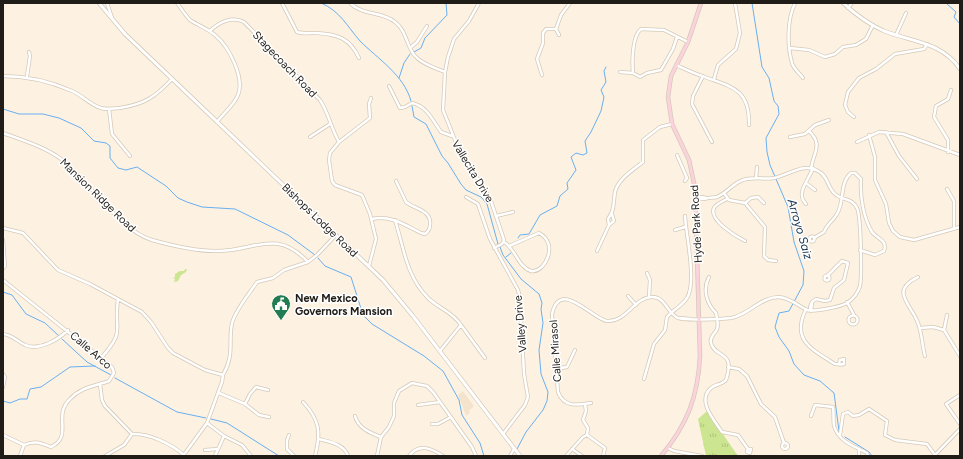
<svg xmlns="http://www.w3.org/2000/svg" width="963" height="459" font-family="Figtree,sans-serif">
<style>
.built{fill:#f4e4cd}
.grass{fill:url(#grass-tufts)}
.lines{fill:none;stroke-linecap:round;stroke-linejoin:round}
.stream{stroke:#68aff2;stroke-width:1}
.minor-casing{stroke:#d4c9b9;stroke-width:4}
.tertiary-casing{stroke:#d4c9b9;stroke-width:4.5}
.secondary-casing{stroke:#d4c9b9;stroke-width:4.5}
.minor{stroke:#fff;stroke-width:2.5}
.tertiary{stroke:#fff;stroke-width:3}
.secondary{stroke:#fcd2dc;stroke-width:3}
.labels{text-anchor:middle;stroke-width:3;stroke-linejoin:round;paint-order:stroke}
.street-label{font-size:11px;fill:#201c17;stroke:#fff}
.poi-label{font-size:11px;font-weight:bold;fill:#201c17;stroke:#fff;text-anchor:start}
.water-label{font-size:12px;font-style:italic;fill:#173450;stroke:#fff}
</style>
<defs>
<pattern id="grass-tufts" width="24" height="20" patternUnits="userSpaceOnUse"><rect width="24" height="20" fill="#cbe590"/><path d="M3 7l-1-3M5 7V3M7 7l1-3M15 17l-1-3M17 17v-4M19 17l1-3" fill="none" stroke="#aec47b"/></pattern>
</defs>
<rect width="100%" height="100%" fill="#fdf2e1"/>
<path class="built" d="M463,391L474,406L469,411L470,413L466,416L458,395Z"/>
<path class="grass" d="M185,269H187L186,272L181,275L178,281L174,282L175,279L173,278L175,277V274L180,271H184Z
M707,411L738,456H706L698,419Z"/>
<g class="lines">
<path class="stream" d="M321,3C340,11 347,26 360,41C378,59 404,75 411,101
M752,3L762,67L769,78L774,101L778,106L779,114L766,138L767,152L770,165L788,207L794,242L804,271L803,285L789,311L779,313L775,327L779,337L789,351L794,364L804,375L820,381L834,393L839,431
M946,3L956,12L954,17L960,24
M414,52L421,48L425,38L447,15L446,3
M399,78L404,63L410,54
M412,106L414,117L426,124L442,156L448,163L461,184L466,190L481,197L487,204L498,244
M3,109L19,114H43L59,118L81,128L94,141L106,143L110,146V158L118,168L126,170L137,167L166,186L178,198L187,202L202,207L235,209L288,235L315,255
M518,238L520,235L529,234L540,215L557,206L560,196L568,189L567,183L576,170L571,157L576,153L583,155L587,153L585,141L591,132L601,111L604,97L601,90L606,82L604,71L606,67
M500,247L503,255L521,279L539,294L542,303L541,309L543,323L539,350L541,374L548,392L547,401L543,410L526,432L517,449
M506,257L511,253
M318,258L325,266L351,277L363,315L372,324L424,356L443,371L459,400L462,415L480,443L484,456
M3,292L12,295L26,314L45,323L59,336
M62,339L87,362L111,375
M115,378L177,412L206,418
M3,401L10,403L20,399H27L30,389L41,387L70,367L95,366
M211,419L227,423L279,456
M845,437L869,452L872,456"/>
<defs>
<path id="minor" d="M107,3L112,18
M177,3C181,8 185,15 190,20C199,26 209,29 216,36C229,47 245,78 238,95C234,105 224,113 217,122
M282,3L297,32C303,34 310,33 316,33C337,34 350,38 359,58
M350,3C363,16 382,11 395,22C407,31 406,46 415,56C422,64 435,68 445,72
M479,3L469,21L454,39L448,57L445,72L443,110L459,150L490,198L504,240L502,244L494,248
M795,3C787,20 787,45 792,63C793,68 800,74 803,78
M848,8L852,3
M556,29L559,35
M210,31C219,22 232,16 244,22L320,100C329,114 331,128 339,142L330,153L329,160L332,181L335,185L362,195L370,214L376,239L369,266
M896,35L906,13
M410,48L417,42L427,26
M790,48L809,50L825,57L835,54L843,47L856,45L866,39L873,25
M676,65C685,69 693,73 702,76C731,87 750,88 749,125
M620,72L633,73L640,77L647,73L661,70L673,49L677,37
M633,73C632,62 632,36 641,29L664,30L688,42
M542,75L537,59L543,43V33L546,29H556L561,15L570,3
M3,76C27,76 49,81 72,91C82,95 90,105 101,108C107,110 113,108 120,108C145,104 155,97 172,79
M27,76L30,56L29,52
M703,76L693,96L692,104L712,142
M714,79L718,65L736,49L740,33L735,3
M389,86L400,108L405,107L412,103C427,106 433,121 441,132L452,136
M109,109L112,134L130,156
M854,117L848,112L845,105L848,92L859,78L876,69L895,54L924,49L927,44
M809,131C823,144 814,152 811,168
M886,132L899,156L917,179
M3,133C22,140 45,147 61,159C88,180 120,231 152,240C170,245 196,251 215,251C254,252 275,227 308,262
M869,135L875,157V180L886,204L889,223L893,231L900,237L914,240L960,227
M310,137L330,124
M790,137L805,134L815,125L829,120
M339,142L370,118L369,104L371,98
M857,142L879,132L903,134L960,155
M948,152V140L934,117L936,106L948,99L951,90
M677,155L687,178L685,181
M756,178L757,167
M806,183L815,190
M947,189L954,201V229
M724,193L729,200L745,203L765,227L764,256L768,260L776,261
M466,197L478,204L490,239L518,290L520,298L524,374L528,397L525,405L503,434
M696,198L702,197L706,198
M727,199C723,201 716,204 714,208C708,220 737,237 745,241
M745,203L751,198L758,197L764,203
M806,204C795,193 809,180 813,168
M496,216L513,212
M372,219C391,215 405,225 421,233L425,234C429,231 430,229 430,225C432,210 414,209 406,202L396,181
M395,220C404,248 406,276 428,298C438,308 453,312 461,325L440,351
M609,225L608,219C615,209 613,204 615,192C618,179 633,170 643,162V140L660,127L672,124
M3,228L23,233L58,270L90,284L142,312L151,322L168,348L173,353L205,370L223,375C235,354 228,343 232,323C236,309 249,294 257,282L273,278L284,270L308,262L317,255L336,235
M675,230L685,227
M809.5 239a2.5 2.5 0 1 1 5 0a2.5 2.5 0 1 1-5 0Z
M814,238L824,232C827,224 833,221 837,214C845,201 839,183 851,173H855L861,179C860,196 863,217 872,232C877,239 888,240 884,251L875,255L860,250
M3,240L5,266L3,268
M504,242C515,248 518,267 531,271C544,274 560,244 539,233L509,246
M597,251L609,225L614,221L612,214
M647,273L650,280L649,297
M824.5 278a2.5 2.5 0 1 1 5 0a2.5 2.5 0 1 1-5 0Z
M709,277C702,290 707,304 716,313C717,318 719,324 717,329C715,334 709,337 711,343C715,359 736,349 726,380C722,385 714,384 710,389C697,402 715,421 722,432L738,435L748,449H751L750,453L747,452L748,449
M918,277C889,291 911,304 918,323C922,333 922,345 925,356
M3,280L112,367L114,373L109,381C95,386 81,387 70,399C52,416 74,436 51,447C41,443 35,440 24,445L20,456
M628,296L636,305
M812,302L816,299L825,301L830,300L834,288L844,280L848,263L842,261L827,276
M812,302L811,311L810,307Z
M847,302L854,315
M806,309C791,340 811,349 835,364C838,364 841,365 844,364V359L840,360L839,364
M848.5 320a4.5 4.5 0 1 1 9 0a4.5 4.5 0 1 1-9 0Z
M680,318L691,319
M461,325L485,358
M920,328L933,327L944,330
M944,330L960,356
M944,330L947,315
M3,334C12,335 17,341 25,345C39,351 58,340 68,330
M101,358C127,329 113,331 118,299
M728,367L739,369L747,376L761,404L775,417L784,443
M555,369L567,367L575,350
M3,374L5,377L3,387
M644,379L654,344L665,330L667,317C673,310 682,306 687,298C697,282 686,235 685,216
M100,384L102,400L105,406L132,434C149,433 171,444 184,455
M219,393L245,404L259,415L269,417
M960,395L946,404L960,424
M303,402C320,420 321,433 315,456
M591,403C578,405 564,408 558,392L552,314C560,278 592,319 607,321C626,323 635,296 653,297C665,297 668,314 678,318C684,321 722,319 731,318C749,315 760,297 779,297C790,298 797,305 807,310C814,312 840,307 847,303C853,299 858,293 860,286C862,277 861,215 857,208C852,197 841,201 834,193C827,186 828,176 818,171C804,162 789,175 774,178C763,180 753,176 743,180C733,183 727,193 717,197C714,198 711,197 708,198C703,199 701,200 696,198
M245,404L250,394L256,387L268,390
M585,404L586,411L583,420L588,428L587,435
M418,405L440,402
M355,416C358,428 370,433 381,437
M811,416L815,405L833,407C834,413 833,420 834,426C839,442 854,446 867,453L868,456
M207,423L224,436L242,445L251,456
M432,424H438L451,417
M3,435L24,445
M289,435L287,440V449L294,456
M587,435L605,448L603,456
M840,435L843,414L848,412L853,416L859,415L869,409L887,421L885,435L895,440L927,444L935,455
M319,439C330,442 344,444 348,456
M782 446a3 3 0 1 1 6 0a3 3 0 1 1-6 0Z
M668,448L674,451L702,456
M572,449L582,456
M859,449V456
M205,450L218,449
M105,456L124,445L132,434
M183,456L207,423L222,382L223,375
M215,456L224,436
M377,456L381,437L389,427L394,416V403L399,391L412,383L427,386L433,392L472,447L476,456
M409,456C419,443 431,448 443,456
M510,456L514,449
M566,456L583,437L587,435
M934,456L960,429"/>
<path id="tertiary" d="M99,3L125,34L383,280L413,316L520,456
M843,3C855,14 868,24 884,31C912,42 942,42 960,69"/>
<path id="secondary" d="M661,456C687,425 698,397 700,356L695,188L689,160L672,124L668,97L671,76L688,42L701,3"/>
</defs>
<use href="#minor" class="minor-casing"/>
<use href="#tertiary" class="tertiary-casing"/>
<use href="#secondary" class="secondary-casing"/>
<use href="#minor" class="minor"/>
<use href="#tertiary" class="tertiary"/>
<use href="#secondary" class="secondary"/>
</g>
<defs>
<symbol id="civic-pin" viewBox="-11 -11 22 30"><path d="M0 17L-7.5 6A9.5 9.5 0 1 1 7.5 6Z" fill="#227c51" stroke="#fff"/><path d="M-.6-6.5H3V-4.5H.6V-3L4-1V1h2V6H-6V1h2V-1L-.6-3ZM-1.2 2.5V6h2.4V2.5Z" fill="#fff"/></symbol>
</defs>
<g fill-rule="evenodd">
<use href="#civic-pin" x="270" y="293" width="22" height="30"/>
</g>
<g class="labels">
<g class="street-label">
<text transform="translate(285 64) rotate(46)" y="4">Stagecoach Road</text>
<text transform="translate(473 171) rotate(59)" y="4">Vallecita Drive</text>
<text transform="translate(98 195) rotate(44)" y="4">Mansion Ridge Road</text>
<text transform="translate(320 220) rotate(44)" y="4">Bishops Lodge Road</text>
<text transform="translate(696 224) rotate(-93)" y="4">Hyde Park Road</text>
<text transform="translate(520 324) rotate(-95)" y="4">Valley Drive</text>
<text transform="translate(91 350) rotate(41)" y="4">Calle Arco</text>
<text transform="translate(555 351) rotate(-94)" y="4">Calle Mirasol</text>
</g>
<g class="poi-label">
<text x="295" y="302">New Mexico<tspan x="295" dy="13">Governors Mansion</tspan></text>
</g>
<g class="water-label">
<text transform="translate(800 229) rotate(74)" y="4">Arroyo Saiz</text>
</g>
</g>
<rect width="963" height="459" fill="none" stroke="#201c17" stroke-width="8"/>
</svg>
